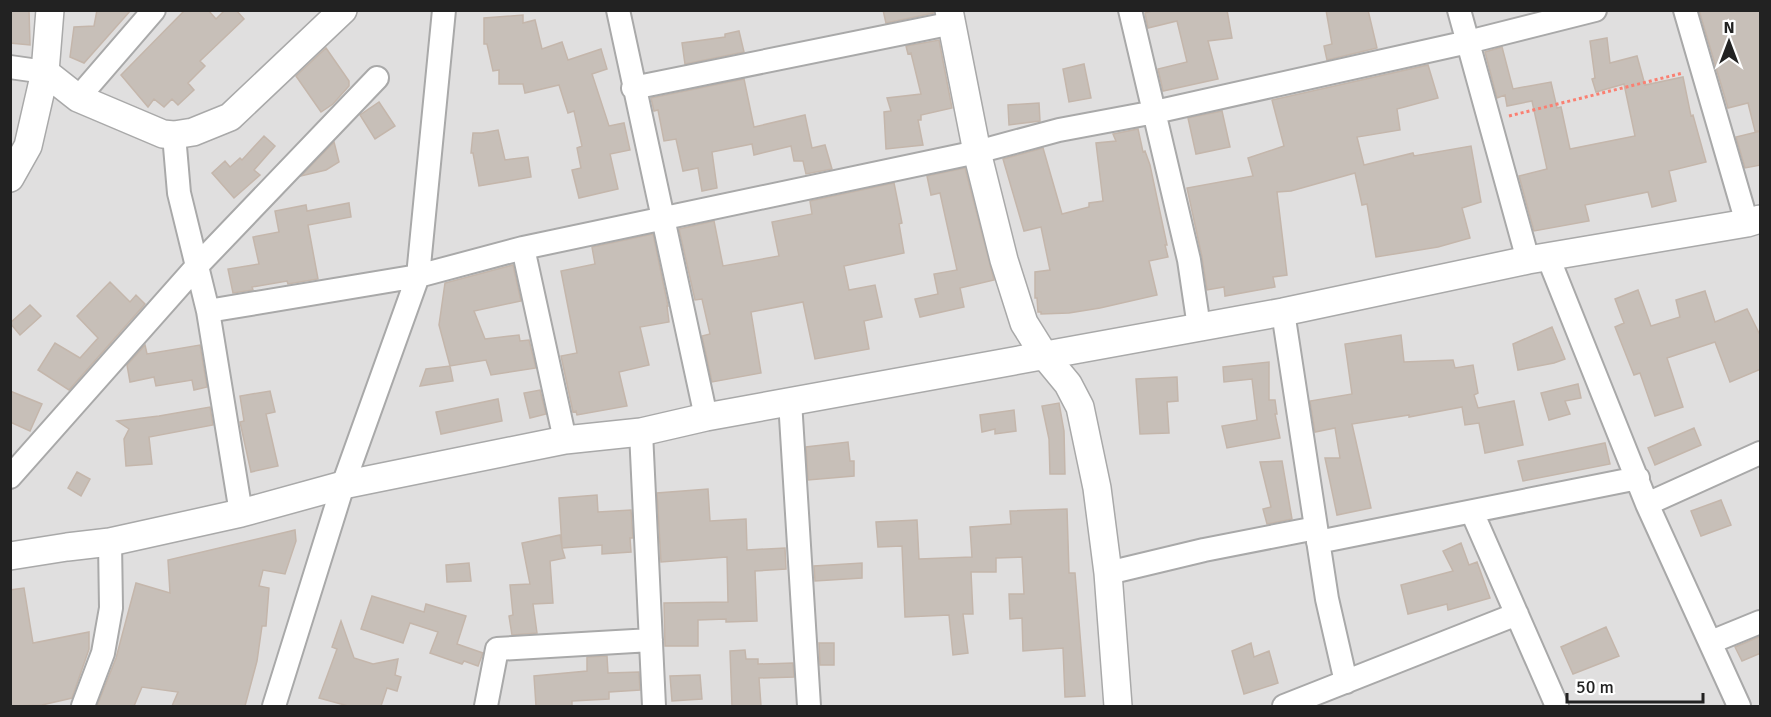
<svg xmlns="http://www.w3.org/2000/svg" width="1771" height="717" font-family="Signika,sans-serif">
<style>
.residential{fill:#e0dfdf}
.building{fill:#c7bfb8;stroke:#c4b6ab;stroke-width:1.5}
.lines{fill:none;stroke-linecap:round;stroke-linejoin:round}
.minor-casing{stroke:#a9a9a9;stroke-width:26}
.tertiary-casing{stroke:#a9a9a9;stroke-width:30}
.path{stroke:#fa8072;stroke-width:3;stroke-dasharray:3 3;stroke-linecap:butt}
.minor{stroke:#fff;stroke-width:22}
.tertiary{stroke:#fff;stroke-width:27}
</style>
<rect width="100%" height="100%" fill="#f2efe9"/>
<path class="residential" d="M11,11H1760V706H11Z"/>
<path class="building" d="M10,10H29L30,45L10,43Z
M97,10H131L84,63L70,57L74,27L94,26Z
M185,10H208L216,19L225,10H236L244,19L200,61L205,66L188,83L194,90L178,105L172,99L164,107L154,99L148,107L121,75Z
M883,10H934V13L886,23Z
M1155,10H1227L1232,38L1208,41L1218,79L1163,91L1158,69L1187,62L1177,21L1148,28L1145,13Z
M1326,10H1368L1377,48L1327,60L1324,46L1332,44Z
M1699,10H1761V131H1755L1748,103L1728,108Z
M523,15V23L535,20L542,49L562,42L568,60L601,49L607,69L592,74L609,126L624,123L630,150L610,154L618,189L579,198L572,170L581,168L577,148L582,146L574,111L568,113L559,85L525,93L523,84H499V70L493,71L487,44H484V18Z
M739,31L744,52L685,64L682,43L725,37V34Z
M1607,38L1610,63L1637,56L1645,85L1683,77L1691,116L1693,115L1706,162L1669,171L1676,201L1652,207L1648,192L1585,205L1589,221L1534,231L1519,176L1547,169L1532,101L1507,106L1505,95L1497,98L1485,52L1502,47L1513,89L1551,82L1557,108L1561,107L1570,149L1635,136L1624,84L1596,92L1592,79L1595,78L1590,41Z
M939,40L952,108L921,115V120H918L923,145L886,149L884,112L891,111L887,98L921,94L911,53L908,54L906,46Z
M326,48L349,81V86L333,104L321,112L296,76Z
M1084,64L1091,98L1069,102L1063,69Z
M1428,65L1438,98L1397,109L1400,130L1357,137L1364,165L1413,153L1414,156L1471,146L1481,202L1462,208L1470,238L1438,247L1376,257L1367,204L1362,205L1355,173L1291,191L1277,192L1287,275L1273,277L1275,287L1225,296L1224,287L1207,290L1202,257L1187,188L1253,176L1248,158L1284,146L1272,100Z
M744,79L754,127L805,115L812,148L825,145L832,169L806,174L803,161H794L791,146L754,155L752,144L712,152L717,188L702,191L698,168L683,171L676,139L664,141L658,110L654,111L651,98Z
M379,102L395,126L375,139L360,115Z
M1039,103L1040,121L1009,125L1008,105Z
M1222,111L1230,147L1196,154L1188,118Z
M1138,129L1143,152L1145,151L1150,165L1167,245H1165L1168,257L1149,261L1157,295L1100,308L1069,313L1041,314V312H1038L1037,298H1035V272L1050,270L1041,227L1024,231L1003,159L1043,148L1062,214L1089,207V203L1103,201L1096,143L1116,141L1113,134Z
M498,130L505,160L528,157L531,177L479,186L473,153H471L473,133H482Z
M1761,131V165L1745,168L1736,137Z
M264,136L275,146L254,170L260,175L234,198L212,173L225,161L230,167L240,158L242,160Z
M334,142L339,162L326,170L301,176Z
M965,168L994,280L960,288L964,307L920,317L915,299L938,294L934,274L957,270L940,193L931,195L927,176Z
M894,183L902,223L899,224L904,253L844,266L849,290L875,285L882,317L864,321L869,349L815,359L803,302L751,312L761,373L712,382L702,336L710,334L702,299L695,300L679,229L714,221L723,266L779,256L772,222L812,214L810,201Z
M349,203L351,217L308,225L318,279L288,284L287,281L252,287L253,290L233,293L228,269L259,264L253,237L279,232L275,211L306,205L307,211Z
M653,234L668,306H667L669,322L640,327L649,365L619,372L627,406L577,415L576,411L573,412L561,356L577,353L561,271L595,264L592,247Z
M513,265L521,301L474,311L485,339L519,335L520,341L529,340L536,368L491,375L486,360L450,366L439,325L445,283Z
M110,282L130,302L136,295L145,304L69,390L38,370L55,343L80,358L98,338L77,316Z
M1638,290L1651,326L1680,317L1676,300L1705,291L1715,322L1747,309L1761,337V369L1730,382L1715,342L1667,358L1683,407L1655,416L1640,373L1634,375L1615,327L1624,323L1615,299Z
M30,305L41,316L20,335L10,323Z
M1552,327L1565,359L1554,363L1518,370L1513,344Z
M1401,335L1404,362L1453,360L1455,368L1473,365L1478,393L1474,395L1478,408L1514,401L1523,445L1485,453L1479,423L1465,425L1462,407L1409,417V415L1352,424L1371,508L1337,515L1325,458H1340L1335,428L1315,432L1310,401L1352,394L1345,344Z
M145,345L147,354L200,345L207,387L194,390L192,380L156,386L154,377L130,382L127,365Z
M1269,362V400H1275L1277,414H1275L1280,438L1227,448L1222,426L1257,420L1252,379L1224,382L1223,367Z
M450,366L453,381L420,386L426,369Z
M1177,377L1178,401L1167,402L1169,433L1140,434L1136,379Z
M1578,384L1581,398L1565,401L1570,414L1549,420L1541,393Z
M540,390L546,414L530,418L524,393Z
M10,391L42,404L30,431L10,422Z
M270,391L275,412L266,414L278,466L251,472L240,422L244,421L240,396Z
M498,399L502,421L441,434L436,412Z
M1059,403L1064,431L1065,474H1050L1049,439L1042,406Z
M210,407L213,425L149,437L152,464L126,466L124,439L129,429L117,421L159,416Z
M1014,410L1016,431L995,434V429L982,432L980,415Z
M1694,428L1701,445L1655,465L1648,448Z
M848,442L850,461H854V476L808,480L806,447Z
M1605,443L1610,464L1523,481L1518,461Z
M1282,461L1292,519L1267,524L1263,509L1271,507L1260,462Z
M77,472L90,479L81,496L68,488Z
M708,489L710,521L746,519L747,550L785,548L786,569L755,571L757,621L726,622V619L698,620V646H665L664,603L728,602L727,557L661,562L657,493Z
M597,495L598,512L631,510L633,538H630L631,552L602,554V545L562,548L565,558L550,561L553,603L533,604L537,633L512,635L509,616L513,615L510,585L530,584L522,543L560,535L562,547L559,498Z
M1721,500L1731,525L1701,536L1691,511Z
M1067,509L1069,573H1075L1085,696L1065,697L1063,648L1023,651L1022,618L1010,619L1009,594H1024L1022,557L996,558V572H971L973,614H963L968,653L953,655L949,615L905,617L902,546L878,547L876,522L917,520L919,559L972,557L970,527L1011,524L1010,511Z
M295,530L296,541L285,574L263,570L259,586L269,588L266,626H262L257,661L245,706H172L178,692L142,687L134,706H97L116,658L136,583L170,593L168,560Z
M1461,543L1469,565L1477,562L1490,598L1448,610L1447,604L1408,614L1401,585L1453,571L1443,551Z
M469,563L471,581L447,582L446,565Z
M862,563V578L815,581L814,566Z
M24,588L33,643L89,632V649L72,698L42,705L10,706V590Z
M372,596L424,612L426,604L466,616L457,644L483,653L478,666L464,661L462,664L430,653L438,632L410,623L403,643L361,629Z
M341,621L354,658L373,664L398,659L395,675L401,677L397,691L387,688L381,706H348L319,698L337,649L332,647Z
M1606,627L1619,656L1573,674L1561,647Z
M1761,636V653L1742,661L1735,647Z
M819,643H834V665H820Z
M1251,643L1254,657L1269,651L1278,683L1244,694L1232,651Z
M745,650L746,659H758V664L793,663L794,677L759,678L761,706H732L730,651Z
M607,656L608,673L639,672L640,690L609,692V699L572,701V706H536L534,676L587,671V657Z
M700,675L702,699L672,701L670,676Z"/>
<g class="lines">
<defs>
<path id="minor" d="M618,10L706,417
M1130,10L1189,260L1199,327
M1459,10L1528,260
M1685,10L1747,223
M10,67L45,72
M633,88L953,23
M78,98L154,10
M174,135L179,193L208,311L241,513
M523,248L565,440
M1548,257L1647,504L1739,706
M208,311L418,276L523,248L977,152L1059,130L1155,112L1468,42L1595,10
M1283,312L1327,599L1346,682
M790,401L809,706
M641,432L654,706
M10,477L197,266L377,78
M1647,504L1760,453
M1472,512L1557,706
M1318,542L1638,478
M1108,573L1204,550L1316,528
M1711,642L1760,622
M83,706L103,653L111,608L110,542
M274,706L343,485L418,276L444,10
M486,706L497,649L651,640
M1284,706L1517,614"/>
<path id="tertiary" d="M949,10L977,152L1004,260L1024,323L1044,355L1068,384L1080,407L1097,488L1108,573L1118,706
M45,72L78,98L163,134L174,135L193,132L230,117L343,10
M10,178L28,146L45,72L50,10
M10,556L67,547L110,542L241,513L343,485L565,440L641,432L706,417L1283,312L1528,260L1747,223L1760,219"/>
</defs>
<use href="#minor" class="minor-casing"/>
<use href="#tertiary" class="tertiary-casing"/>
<path class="path" d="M1509,116L1683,73"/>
<use href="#minor" class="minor"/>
<use href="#tertiary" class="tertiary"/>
</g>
<rect width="1771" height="717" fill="none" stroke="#222222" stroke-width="24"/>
<g transform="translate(1729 42)" stroke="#ffffff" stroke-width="4.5" paint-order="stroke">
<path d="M0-4.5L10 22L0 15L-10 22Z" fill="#222222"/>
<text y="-9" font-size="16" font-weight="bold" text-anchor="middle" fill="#222222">N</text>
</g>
<path d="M1567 693v9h136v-9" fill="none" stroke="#222222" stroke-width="3"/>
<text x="1576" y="693" font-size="18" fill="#222222" stroke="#ffffff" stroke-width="4.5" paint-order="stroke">50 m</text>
</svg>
